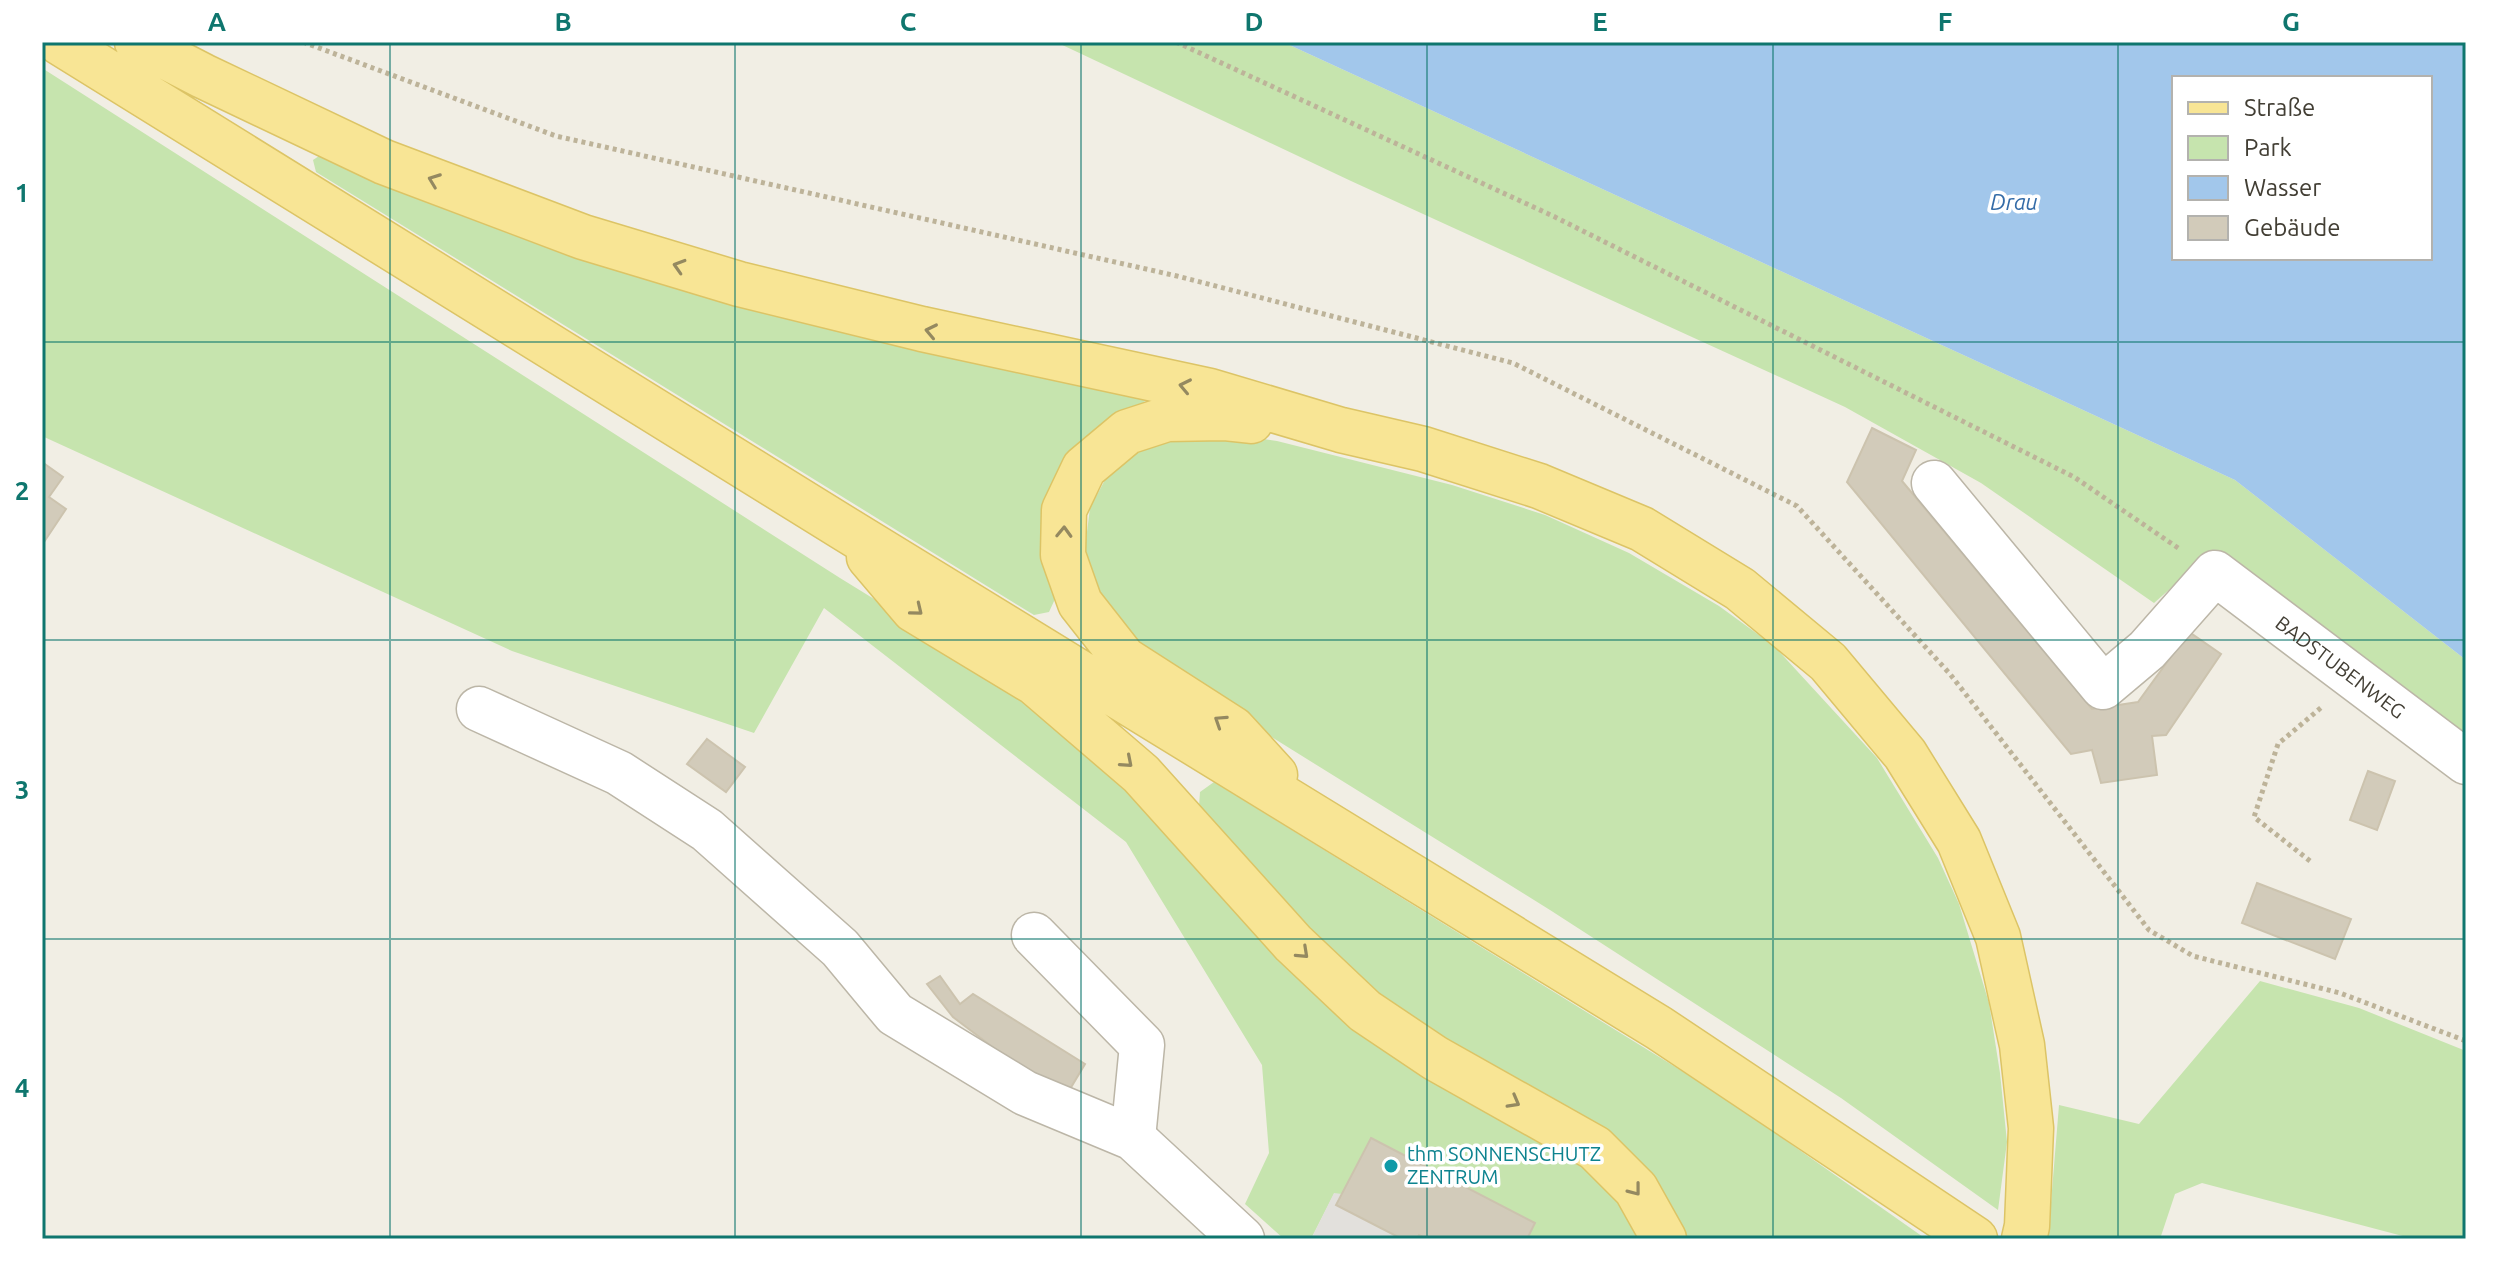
<svg xmlns="http://www.w3.org/2000/svg" width="2508" height="1281" font-family="Ubuntu,sans-serif">
<style>
.green{fill:#c6e4ae}
.parking{fill:#e2e0dc}
.water{fill:#a2c7eb;fill-rule:evenodd}
.building{fill:#d2cbba;stroke:#ccc3ae;stroke-width:2}
.lines{fill:none;stroke-linecap:round;stroke-linejoin:round}
.minor-casing{stroke:#bcb6a7;stroke-width:47}
.major-casing{stroke:#dcc466;stroke-width:47}
.path{stroke:#bdb399;stroke-width:5;stroke-dasharray:4 4;stroke-linecap:butt}
.minor{stroke:#fff;stroke-width:44}
.major{stroke:#f8e595;stroke-width:44}
.oneway{stroke:#948960}
.grid{fill:none;stroke:#0f766e;stroke-width:2;stroke-opacity:0.55}
.culture-dot{fill:#0f9aa8;stroke:#fff;stroke-width:3}
.labels{text-anchor:middle;stroke-width:7;stroke-linejoin:round;paint-order:stroke}
.street-label{font-size:20px;fill:#423e34;stroke:#fff}
.culture-label{font-size:20px;fill:#0d838f;stroke:#fff;text-anchor:start}
.water-label{font-size:22px;font-style:italic;fill:#346ca8;stroke:#fff}
.neatline{fill:none;stroke:#0f766e;stroke-width:3}
.grid-label{font-size:26px;text-anchor:middle;font-weight:bold;fill:#0f766e}
</style>
<rect width="100%" height="100%" fill="#f1eee4"/>
<path class="green" d="M1056,42H1283L2235,480L2466,660V746L2213,551L2154,603L1981,483L1845,407L1351,181Z
M42,68L840,578L952,647L1027,698L1119,776L1278,953L1598,1162L1647,1239H1527L1534,1223L1334,1194L1311,1239H1284L1245,1204L1269,1153L1262,1065L1126,842L824,608L754,733L512,651L42,436Z
M325,152L1142,393L1145,400L1143,407L1045,531L1048,578L1055,599L1049,612L1034,615L316,172L313,160Z
M1199,430L1277,441L1452,485L1545,515L1629,553L1719,606L1774,646L1877,758L1938,858L1959,904L1989,1003L2000,1073L2007,1142L1998,1210L1841,1098L1550,910L1220,705L1132,642L1099,598L1084,556L1090,508L1106,478L1139,448Z
M1214,782L1724,1097L1926,1239H1680L1508,1084L1327,958L1199,806L1200,792Z
M2260,981L2359,1008L2466,1051V1239H2414L2202,1183L2175,1194L2160,1239H2048L2059,1105L2139,1124Z"/>
<path class="parking" d="M1334,1193L1342,1194L1337,1205L1402,1239H1311Z"/>
<path class="water" d="M1283,42H2466V660L2235,480ZM2174,78H2430V258H2174Z"/>
<path class="building" d="M1872,428L1916,450L1902,481L2092,709L2138,702L2189,632L2221,654L2166,735L2152,736L2157,775L2101,783L2092,750L2071,754L1847,482Z
M42,462L63,477L49,497L66,509L42,545Z
M707,739L745,767L726,792L687,764Z
M2368,771L2395,781L2377,830L2350,820Z
M2257,883L2351,919L2335,959L2242,923Z
M940,976L960,1004L973,994L1085,1064L1067,1094L1003,1055L953,1017L927,984Z
M1371,1138L1535,1223L1527,1239H1427L1419,1235L1417,1239H1402L1336,1205Z"/>
<g class="lines">
<defs>
<g id="minor">
<path id="s1" d="M1934,483L2103,687L2147,650L2215,573L2466,762"/>
<path d="M479,709L619,773L707,830L840,948L895,1014L1025,1093L1133,1138L1242,1239"/>
<path d="M1034,935L1142,1045L1133,1138"/>
</g>
<path id="major" d="M59,42L847,530L1659,1028L1975,1239
M137,42L203,76L384,162L583,237L739,284L922,329L1210,391L1341,430L1423,449L1539,486L1642,529L1740,589L1828,662L1905,754L1959,841L1998,937L2022,1045L2031,1128L2027,1226L2024,1239
M1251,421L1223,418L1167,419L1127,432L1084,468L1064,510L1063,555L1080,603L1124,659L1233,729L1275,775
M869,557L914,610L1035,683L1141,774L1293,943L1365,1011L1435,1058L1595,1148L1636,1189L1664,1239"/>
</defs>
<use href="#minor" class="minor-casing"/>
<use href="#major" class="major-casing"/>
<path class="path" d="M303,42L556,136L1177,276L1513,363L1797,506L1950,674L2149,930L2193,956L2340,993L2466,1041
M1176,42L1553,216L2074,477L2181,550
M2310,861L2254,817L2278,744L2323,706"/>
<use href="#minor" class="minor"/>
<use href="#major" class="major"/>
</g>
<defs><path id="oneway-chevron" d="M-2-3.5L2.5 0L-2 3.5" fill="none" stroke-width="1.6" stroke-linecap="round" stroke-linejoin="round" transform="scale(2)"/></defs>
<g class="oneway">
<use href="#oneway-chevron" transform="translate(434 180) rotate(-159)"/>
<use href="#oneway-chevron" transform="translate(679 266) rotate(-163)"/>
<use href="#oneway-chevron" transform="translate(931 331) rotate(-168)"/>
<use href="#oneway-chevron" transform="translate(1185 386) rotate(-168)"/>
<use href="#oneway-chevron" transform="translate(1064 532) rotate(-88)"/>
<use href="#oneway-chevron" transform="translate(917 610) rotate(39)"/>
<use href="#oneway-chevron" transform="translate(1220 721) rotate(-147)"/>
<use href="#oneway-chevron" transform="translate(1127 762) rotate(41)"/>
<use href="#oneway-chevron" transform="translate(1303 953) rotate(43)"/>
<use href="#oneway-chevron" transform="translate(1514 1102) rotate(29)"/>
<use href="#oneway-chevron" transform="translate(1635 1190) rotate(52)"/>
</g>
<path class="grid" d="M390,42V1239M735,42V1239M1081,42V1239M1427,42V1239M1773,42V1239M2118,42V1239M42,342H2466M42,640H2466M42,939H2466"/>
<circle class="culture-dot" cx="1391" cy="1166" r="8"/>
<g class="labels">
<g class="street-label">
<text dy="7" stroke="none"><textPath href="#s1" startOffset="582">BADSTUBENWEG</textPath></text>
</g>
<g class="culture-label">
<text x="1407" y="1161">thm SONNENSCHUTZ<tspan x="1407" dy="23">ZENTRUM</tspan></text>
</g>
<g class="water-label">
<text x="2014" y="210">Drau</text>
</g>
</g>
<rect width="2508" height="1281" fill="none" stroke="#ffffff" stroke-width="88"/>
<rect x="2172" y="76" width="260" height="184" fill="#ffffff" stroke="#b3b2ae" stroke-width="2"/>
<rect x="2188" y="102" width="40" height="12" fill="#f8e595" stroke="#b3b2ae" stroke-width="2"/>
<text x="2244" y="116" font-size="24" fill="#423e34">Straße</text>
<rect x="2188" y="136" width="40" height="24" fill="#c6e4ae" stroke="#b3b2ae" stroke-width="2"/>
<text x="2244" y="156" font-size="24" fill="#423e34">Park</text>
<rect x="2188" y="176" width="40" height="24" fill="#a2c7eb" stroke="#b3b2ae" stroke-width="2"/>
<text x="2244" y="196" font-size="24" fill="#423e34">Wasser</text>
<rect x="2188" y="216" width="40" height="24" fill="#d2cbba" stroke="#b3b2ae" stroke-width="2"/>
<text x="2244" y="236" font-size="24" fill="#423e34">Gebäude</text>
<rect x="44" y="44" width="2420" height="1193" class="neatline"/>
<g class="grid-label">
<text x="217" y="31">A</text>
<text x="563" y="31">B</text>
<text x="908" y="31">C</text>
<text x="1254" y="31">D</text>
<text x="1600" y="31">E</text>
<text x="1945" y="31">F</text>
<text x="2291" y="31">G</text>
<text x="22" y="202">1</text>
<text x="22" y="500">2</text>
<text x="22" y="799">3</text>
<text x="22" y="1097">4</text>
</g>
</svg>
